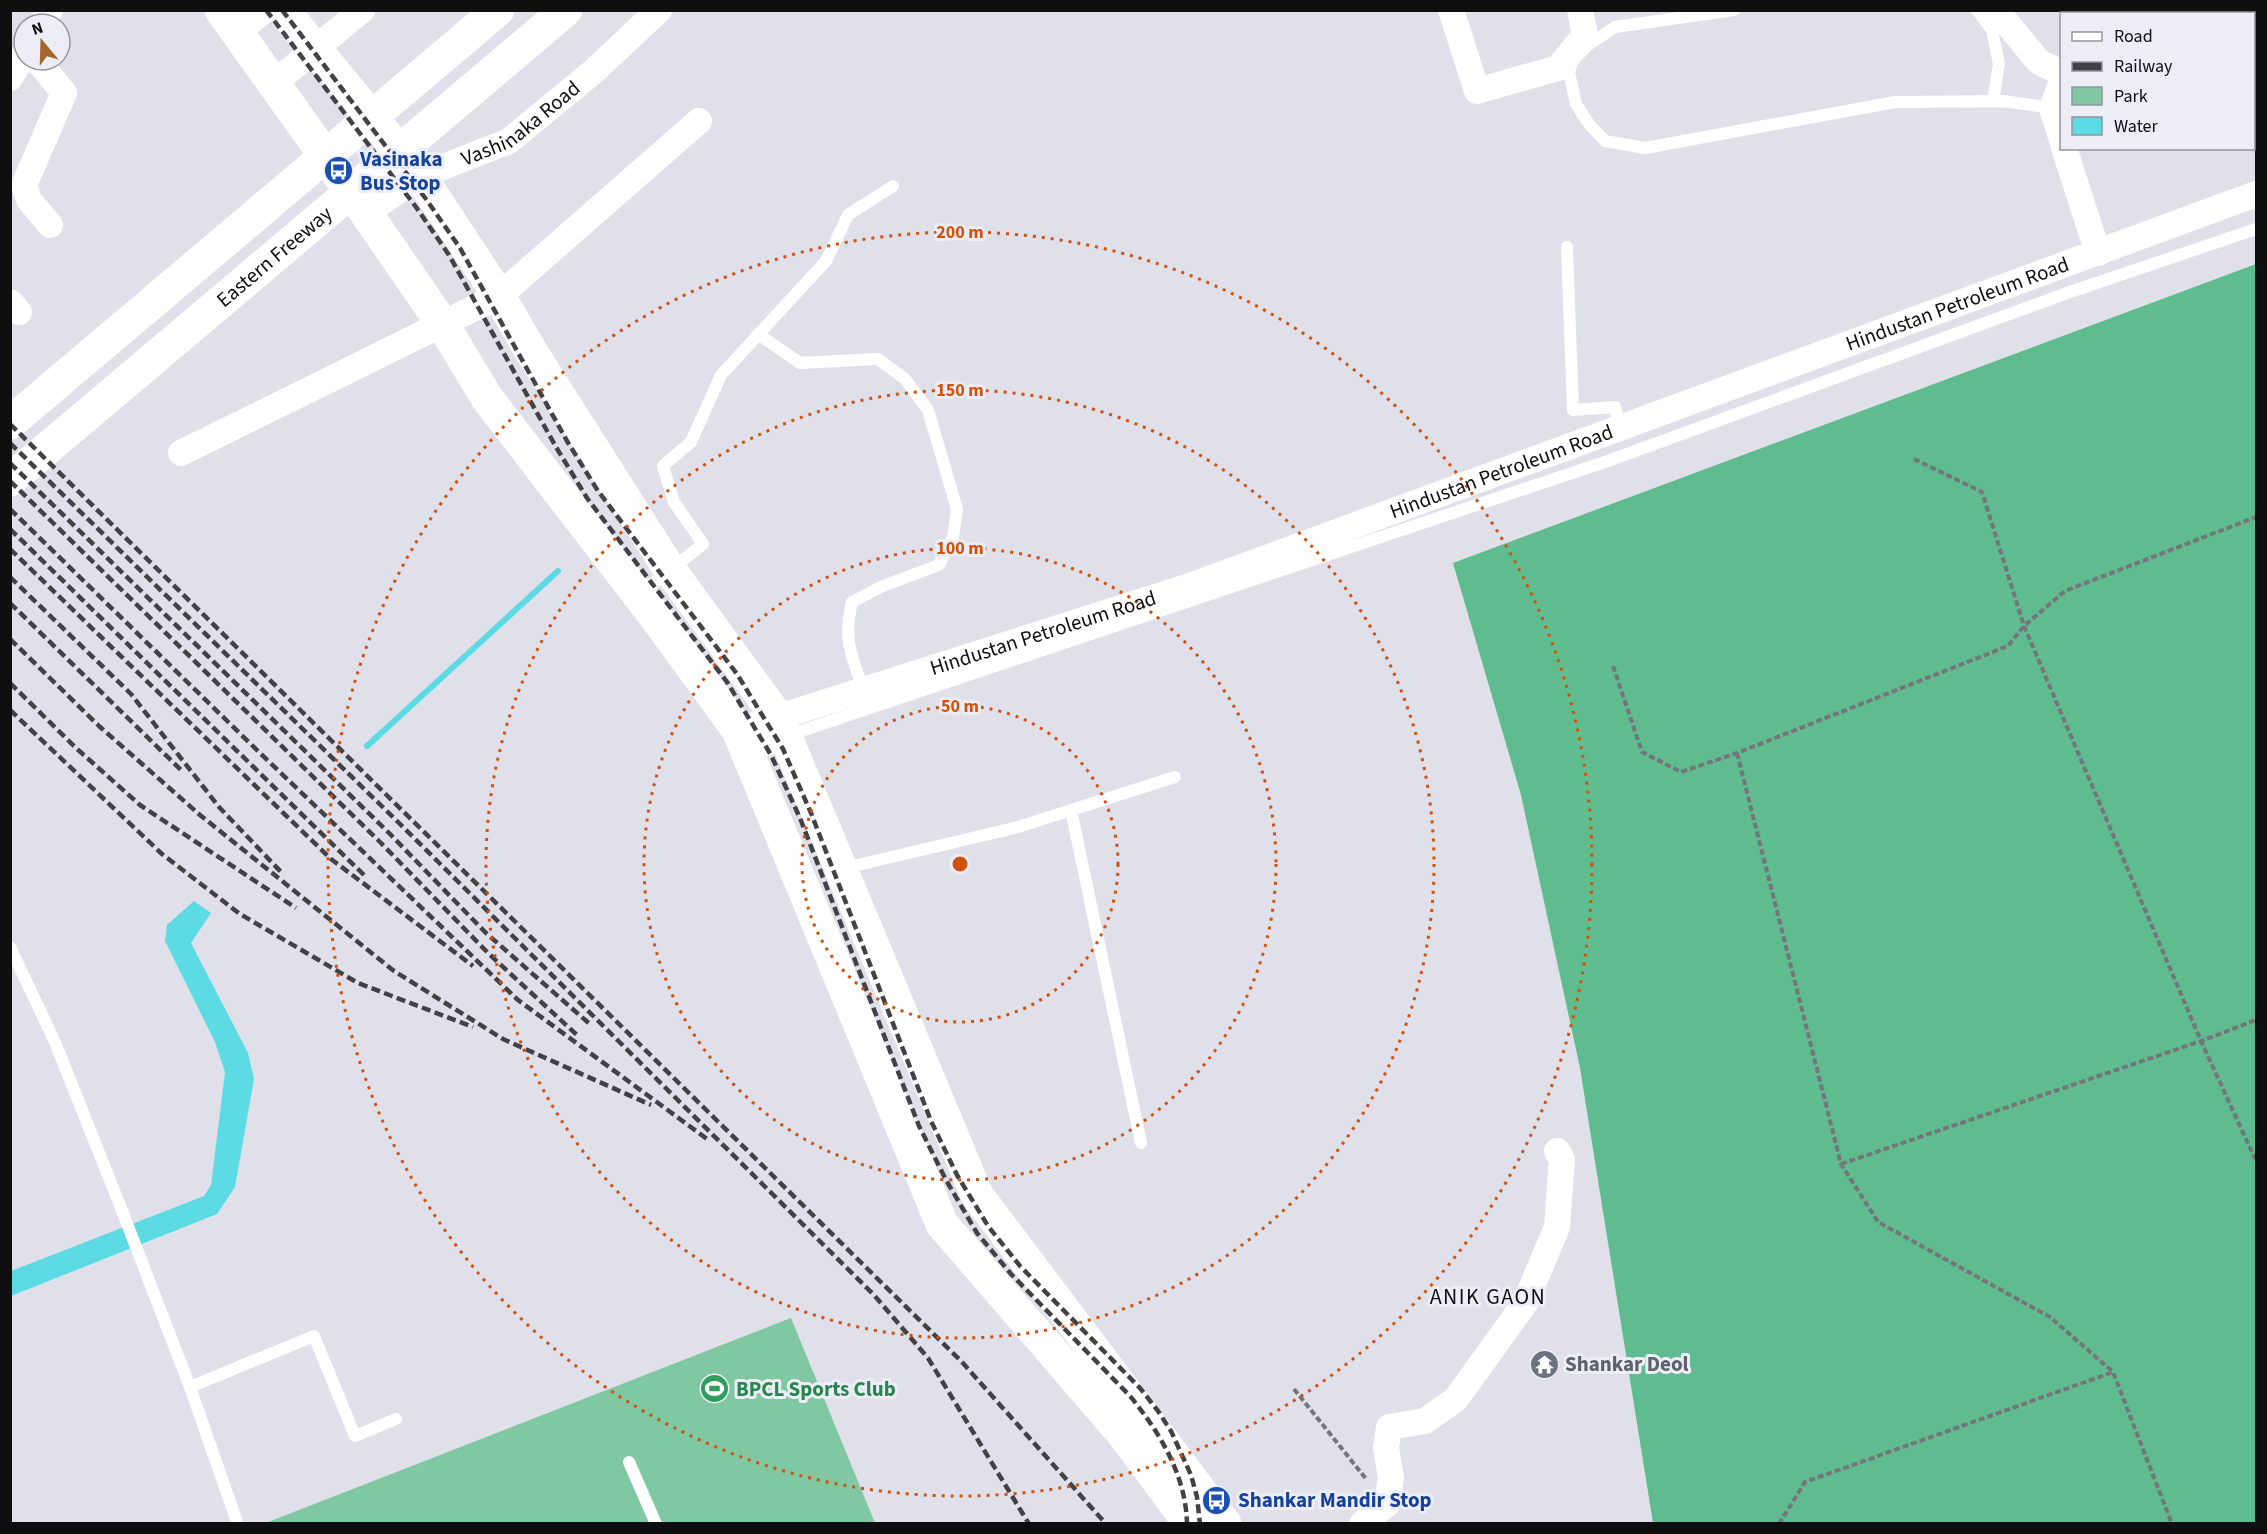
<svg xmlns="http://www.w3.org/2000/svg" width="2267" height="1534" font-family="'Source Sans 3',sans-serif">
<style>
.green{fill:#7fc8a2}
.forest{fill:#5ebc8e}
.water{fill:#5cdbe5}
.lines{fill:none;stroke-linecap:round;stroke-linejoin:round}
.stream{stroke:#5cdbe5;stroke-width:6}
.path{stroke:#75757b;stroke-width:4;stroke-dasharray:6 3;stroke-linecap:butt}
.service{stroke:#fff;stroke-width:12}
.minor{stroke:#fff;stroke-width:26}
.secondary{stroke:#fff;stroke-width:33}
.motorway{stroke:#fff;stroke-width:33}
.rail{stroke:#424246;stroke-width:4.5;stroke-dasharray:9 4.5;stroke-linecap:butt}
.ring{fill:none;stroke:#d2520d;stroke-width:3;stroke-dasharray:3 6}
.labels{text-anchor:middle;stroke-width:6;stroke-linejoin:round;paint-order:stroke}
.street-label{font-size:21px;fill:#0f0f12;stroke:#ecedf7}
.transit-label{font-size:21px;font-weight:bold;fill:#164399;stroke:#ecedf7;text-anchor:start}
.worship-label{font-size:21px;font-weight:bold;fill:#5b616d;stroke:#ecedf7;text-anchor:start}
.leisure-label{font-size:21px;font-weight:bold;fill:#27864d;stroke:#ecedf7;text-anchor:start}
.neighbourhood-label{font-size:22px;letter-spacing:1.5px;fill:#0f0f12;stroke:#ecedf7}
.centre{fill:#d2520d;stroke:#ecedf7;stroke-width:3}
.ring-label{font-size:18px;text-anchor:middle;font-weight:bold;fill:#d2520d;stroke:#ecedf7;stroke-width:6;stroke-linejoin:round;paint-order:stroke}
</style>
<rect width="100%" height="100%" fill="#dfe0e9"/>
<path class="green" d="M791,1318L875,1523L263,1524Z"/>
<path class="forest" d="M2256,264V1523H1653L1580,1068L1521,795L1453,563Z"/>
<path class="water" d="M194,901L211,913L191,943L248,1053L254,1079L235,1187L217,1214L11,1296V1271L204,1196L211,1185L225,1072L215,1042L165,941L167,925Z"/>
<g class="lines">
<path class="stream" d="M367,746L558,571"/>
<path class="path" d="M1914,459L1982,492L2024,626L2201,1041L2256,1161
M1613,666L1642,752L1681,772L1737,753L2008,646L2024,626L2065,591L2256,517
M1737,753L1841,1164L1878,1222L2050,1317L2113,1372L2172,1524
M1841,1164L2201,1041L2256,1020
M1294,1389L1367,1480
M1779,1524L1805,1482L2113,1372"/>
<path class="service" d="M1734,10L1615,27L1588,45L1572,62L1569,72L1576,104L1589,124L1605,141L1645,148L1895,102L2003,101L2052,108
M1977,10L1992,30L1999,64L1993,101
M1567,247L1573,410L1615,407L1620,428
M758,334L800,363L878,359L905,379L928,410L957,509L953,537L939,565L883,586L852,602C843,640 851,655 864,690
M639,595L703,544L674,502L663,466L691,442L721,375L826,261L848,215L893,186
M786,736L1605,462L2070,292L2256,229
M1071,810L1141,1143
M841,869L1018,827L1175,777
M10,947L55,1042L121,1208L190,1387L237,1522
M190,1387L314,1336L355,1436L396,1419
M629,1462L656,1524"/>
<g class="minor">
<path d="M1451,10L1477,91L1558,68L1585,35L1580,10"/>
<path d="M1996,10L2039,62L2062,73"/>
<path d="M2097,14L2098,10"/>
<path d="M42,24L50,10"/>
<path d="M37,60L64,93L24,185L29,200L50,225"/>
<path d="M10,78L24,55"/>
<path d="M2062,82L2052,108L2062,140"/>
<path d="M273,84L362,10"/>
<path d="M2064,148L2098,253"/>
<path id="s1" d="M366,213L420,176L509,141L594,71L659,10"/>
<path d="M10,302L19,312"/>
<path d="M181,453L499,296L699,121"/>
<path id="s2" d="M738,730L1187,587L2256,194"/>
<path d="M747,750L785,736"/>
<path d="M1362,1524L1387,1504L1391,1478L1386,1447L1389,1427L1425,1421L1456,1399L1525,1303L1557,1227L1562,1159L1557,1151"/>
</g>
<path class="secondary" d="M221,10L366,213L443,325L487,398L654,615L738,730L942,1224L1124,1435L1190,1524
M283,10L420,176L499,296L529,348L670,570L778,718L977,1195L1225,1524
M235,29L259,10"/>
<g class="motorway">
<path d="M10,423L498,10"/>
<path id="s3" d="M10,480L566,10"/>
</g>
<path class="rail" d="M266,10L416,207L449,255L556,447L587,498L727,682L771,755L800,818L919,1126L946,1180L977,1233L1011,1274L1130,1396C1160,1433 1186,1475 1187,1524
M282,10L426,199L460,248L567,441L598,491L737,674L783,749L811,813L931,1121L957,1175L988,1226L1020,1266L1140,1388L1158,1411L1171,1431L1191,1475L1197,1497L1200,1524
M10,424L961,1361L1106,1524
M10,443L399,823L874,1295L928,1358L1029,1524
M10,463L389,833L486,933L592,1026
M10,481L380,842L489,954L577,1035
M10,509L261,754L518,1000L707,1139
M10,529L364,875
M10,549L331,859L473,966
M10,577L131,694L219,807L282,873
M10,603L182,771
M10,639L99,726L200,815L394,971L503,1039L651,1105
M10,683L76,748L140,805L296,908
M10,710L162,854L240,914L358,983L473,1027"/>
</g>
<g class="ring">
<circle cx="960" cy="864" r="158"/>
<circle cx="960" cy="864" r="316"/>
<circle cx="960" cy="864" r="474"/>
<circle cx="960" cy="864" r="632"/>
</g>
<defs>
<symbol id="bus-disc" viewBox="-11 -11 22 22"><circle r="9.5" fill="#1a4fb4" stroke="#ecedf7"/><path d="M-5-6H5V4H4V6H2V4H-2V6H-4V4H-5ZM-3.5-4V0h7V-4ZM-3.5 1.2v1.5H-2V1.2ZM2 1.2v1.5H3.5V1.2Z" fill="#fff"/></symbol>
<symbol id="temple-disc" viewBox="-11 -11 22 22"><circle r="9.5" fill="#6b7280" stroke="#ecedf7"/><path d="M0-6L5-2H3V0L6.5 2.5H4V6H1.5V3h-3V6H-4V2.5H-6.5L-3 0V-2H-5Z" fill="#fff"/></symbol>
<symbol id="stadium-disc" viewBox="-11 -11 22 22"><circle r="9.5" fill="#2e9e5b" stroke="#ecedf7"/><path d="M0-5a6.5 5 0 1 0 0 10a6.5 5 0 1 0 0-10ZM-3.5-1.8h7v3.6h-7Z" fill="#fff"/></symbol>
</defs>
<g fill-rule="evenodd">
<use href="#bus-disc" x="322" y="154" width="33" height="33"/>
<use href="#temple-disc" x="1528" y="1348" width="33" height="33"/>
<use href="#stadium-disc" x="698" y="1372" width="33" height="33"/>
<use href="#bus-disc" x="1200" y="1484" width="33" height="33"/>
</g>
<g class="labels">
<g class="street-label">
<text dy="7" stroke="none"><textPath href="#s1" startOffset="180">Vashinaka Road</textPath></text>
<text dy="7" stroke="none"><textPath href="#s3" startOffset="346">Eastern Freeway</textPath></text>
<text dy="7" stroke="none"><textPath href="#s2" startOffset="1292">Hindustan Petroleum Road</textPath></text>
<text dy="7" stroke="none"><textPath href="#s2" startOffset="806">Hindustan Petroleum Road</textPath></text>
<text dy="7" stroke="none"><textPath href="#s2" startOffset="320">Hindustan Petroleum Road</textPath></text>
</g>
<g class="transit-label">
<text x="360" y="166">Vasinaka<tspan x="360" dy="24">Bus Stop</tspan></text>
<text x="1238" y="1507">Shankar Mandir Stop</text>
</g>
<g class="worship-label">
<text x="1565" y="1371">Shankar Deol</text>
</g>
<g class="leisure-label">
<text x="736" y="1396">BPCL Sports Club</text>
</g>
<g class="neighbourhood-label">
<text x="1488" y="1304">ANIK GAON</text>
</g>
</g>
<circle cx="960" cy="864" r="9" class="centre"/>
<g class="ring-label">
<text x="960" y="238">200 m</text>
<text x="960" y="396">150 m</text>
<text x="960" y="554">100 m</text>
<text x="960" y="712">50 m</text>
</g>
<rect width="2267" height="1534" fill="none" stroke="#0f0f12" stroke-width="24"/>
<rect x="2060" y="12" width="195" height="138" fill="#ecedf7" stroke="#94949b" stroke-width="1.5"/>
<rect x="2072" y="32" width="30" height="9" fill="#ffffff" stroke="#94949b" stroke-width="1.5"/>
<text x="2114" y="42" font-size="18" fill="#0f0f12">Road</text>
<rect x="2072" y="62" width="30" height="9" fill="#424246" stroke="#94949b" stroke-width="1.5"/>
<text x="2114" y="72" font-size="18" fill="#0f0f12">Railway</text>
<rect x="2072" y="87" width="30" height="18" fill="#7fc8a2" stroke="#94949b" stroke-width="1.5"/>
<text x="2114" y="102" font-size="18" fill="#0f0f12">Park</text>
<rect x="2072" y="117" width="30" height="18" fill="#5cdbe5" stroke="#94949b" stroke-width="1.5"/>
<text x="2114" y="132" font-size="18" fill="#0f0f12">Water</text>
<g transform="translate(42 42) rotate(341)"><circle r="28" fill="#ecedf7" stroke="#94949b" stroke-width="1.5"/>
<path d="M0-4.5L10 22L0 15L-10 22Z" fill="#a5662d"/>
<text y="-9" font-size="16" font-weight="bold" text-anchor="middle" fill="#0f0f12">N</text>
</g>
</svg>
